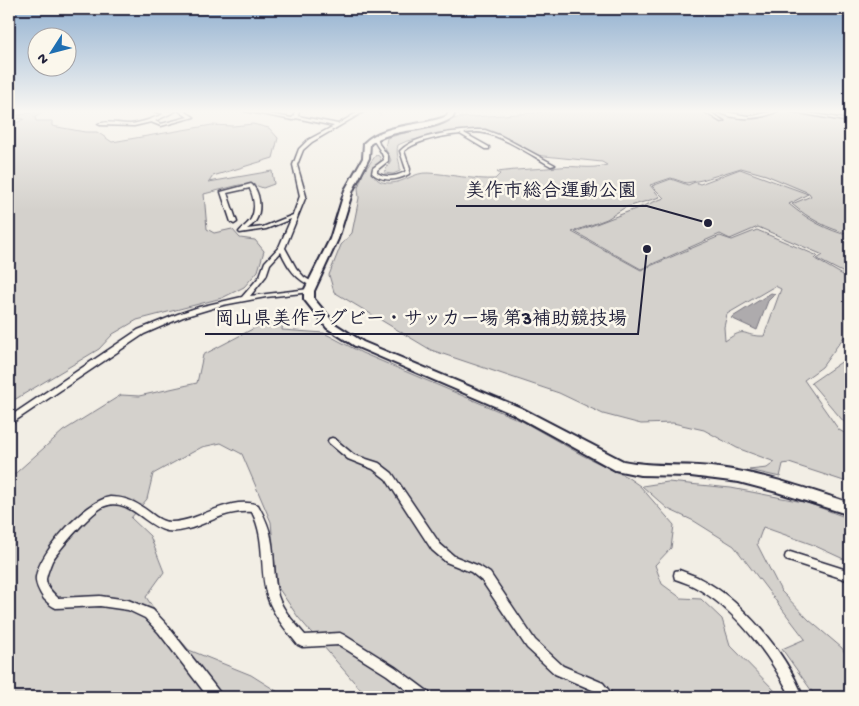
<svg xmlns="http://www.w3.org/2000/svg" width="859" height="706" font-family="'Gochi Hand','Klee One',sans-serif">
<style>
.green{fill:#d4d1cc;stroke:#7b7a84;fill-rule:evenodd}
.water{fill:#aeabad;stroke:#76747f}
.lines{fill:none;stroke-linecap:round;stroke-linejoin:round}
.stream{stroke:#76747f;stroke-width:1}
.street-casing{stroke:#22223b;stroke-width:3}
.secondary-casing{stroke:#22223b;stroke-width:4}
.street{fill:#fbf7ec;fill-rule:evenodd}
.secondary{fill:#fbf7ec;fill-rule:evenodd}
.leader{fill:none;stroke:#22223b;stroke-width:2}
.callout-dot{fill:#22223b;stroke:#fbf7ec;stroke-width:2}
.callout-label{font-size:19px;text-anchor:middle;font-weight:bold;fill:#22223b;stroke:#fbf7ec;stroke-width:5;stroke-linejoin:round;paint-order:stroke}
</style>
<rect width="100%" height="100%" fill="#f2eee5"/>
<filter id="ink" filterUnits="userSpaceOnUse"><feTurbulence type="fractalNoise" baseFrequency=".02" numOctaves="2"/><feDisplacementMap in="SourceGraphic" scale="10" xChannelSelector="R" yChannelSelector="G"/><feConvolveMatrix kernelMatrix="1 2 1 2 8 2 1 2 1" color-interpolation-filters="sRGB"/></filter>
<g filter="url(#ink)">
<path class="green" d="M41,111V114L35,117L36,121H52V126L85,132H97L112,142L212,125L233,126L253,124L269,128L278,138L273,158L213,176L209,182L272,171L274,184L263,188L252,184L239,185L204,194L207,229L214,233L232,229L240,238L255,240L264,251L258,271L244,287L222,298L137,320L113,334L99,349L9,403V127L24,119L13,118L14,116Z
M563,111H850V234C828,229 809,219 792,204L811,196L809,193L766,175L741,168L702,180L686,183L671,178L650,185L660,197L624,208L607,219L572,232L641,270L720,236L732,240L757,230L818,256L815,259L850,279V332L843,338L822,367L804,380L839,430L850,436V483L789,463L783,464L780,477L749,470L767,468L775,462L737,448L704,430L673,423L641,424L603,414L559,393L431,350L334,292L329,275L341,245L352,233L359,198L358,188L363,173L376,155L379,156L381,160L372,172C375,180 381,183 390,183C404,183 414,172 428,173C450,174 473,180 495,179L500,174L497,172C518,169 539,169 560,167C576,165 588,170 607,165L602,162L535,155L488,131L477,129L407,141L398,145C395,155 401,162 400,171L393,174L384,173L391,160L385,148L387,138L457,118ZM775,286L781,289L764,336C741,337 748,325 725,341L724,327L727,314Z
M740,169L808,194L789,204C808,220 827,230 850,236V276L817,259L823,255L758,227L730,239L720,234L641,269L575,232L664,198L652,186L671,179L688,185L695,182L700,184Z
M283,321L282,330L324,333L362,353L522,421L582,455L627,477L640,486L674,525L671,548L655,565L662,584L681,598L701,599L722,619L730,645L781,697H367L298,617L277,586L271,522L242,454L221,443L202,447L153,474L147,499L131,518L150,536L164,572L146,597L156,612L189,650L251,675L286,697H9V479L63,431L121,395L139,396L197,383L203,355L262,324Z
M850,356V429L811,383Z
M668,482L731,488L808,503L850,519V562L811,544L763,527L757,544L781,591L809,620L842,648L850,662V697H816L782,649L805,639L734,546L694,521L668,509L642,486Z"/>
<path class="water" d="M771,293L775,294L768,301L757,330L731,318Z"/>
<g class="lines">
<path class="stream" d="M379,112L380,115"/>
<defs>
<path id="street" d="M152,111H176L155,121L161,124L188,117L179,111H184L194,117L161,126L151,122L134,126L100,125L98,124C107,120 119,124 130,124C142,123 153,118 164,114Z
M244,111H252L292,118L295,115V111H299L298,116L338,124L360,111H365L312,142L303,150L297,165L306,196L285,248L296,268L304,277L315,284L312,286C296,280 288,267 281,252L270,264L266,276L250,296L309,289L312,291L311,292L266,297L223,305L183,317L144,334L12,423L9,424V417L138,330L178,314L199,307L242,297L260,276L265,262L279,247L291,219L266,229L240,233L239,232C243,227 248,224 251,219C256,210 254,198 250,189V188L227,193L237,222L234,224L231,222L221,192L251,184C260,191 262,210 256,220C254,224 250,227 247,229L263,227L293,215L300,196L293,165L299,149L308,140L334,126L296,118L293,120Z
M703,111H708L724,121L721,122Z
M716,111C727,111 738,115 749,116C759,116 768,111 778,111C760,120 735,121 716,111Z
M788,111H796L850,120V122Z
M476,130H485L501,136L555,165L551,166C533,156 503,136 484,133C477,131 470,133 464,133L489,147V149H485L460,134C443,136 417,140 404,151L410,169L409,174C397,181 382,182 372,173L373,168L384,160C383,151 374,145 373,136H377L379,144L388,156V161L377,170V173C386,178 395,177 405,172L406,169L400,151C415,135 455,131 476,130Z
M332,438L335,439L354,455L379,463L392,473L440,544L454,556L479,566L490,573L535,640L563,666L603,683L611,693L613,697H599L595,691L555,674L527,648L482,581L471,572L446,562L432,550L386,479L373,469L348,459L329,443L328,441L329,439Z
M110,497C122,497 132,500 142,507C152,513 160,523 172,522C201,521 229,495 258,505C264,516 269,526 271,538C275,557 273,577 278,596C283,611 295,623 305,635L340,633L344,635L395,667L430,693L432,697H416L387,675L339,645L302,647L298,645C286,630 273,615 267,596C259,567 266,540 252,512C242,511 232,513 222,516C205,522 185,534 167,531C146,527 129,497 105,506C93,510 60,548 52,561C50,566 47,573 46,579C46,587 53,593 58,598L100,596L128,600L153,610L167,625L220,693L222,697H208L159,633L145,618L128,610L100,606L56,608C51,606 48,603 44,599C40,593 35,585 36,577C39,553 85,501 110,497Z
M790,552L850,571V581L786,560L785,557L786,554Z
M679,570C686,573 694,575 701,579C741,599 788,655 803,697H791C770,655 735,608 693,586C687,583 681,581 675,579L674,575L675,571Z"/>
<path id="secondary" d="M449,111H455L453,117C429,134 394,126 370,144L369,158L353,190L338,239L314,291V299L335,324L363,342L521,408L623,461C655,468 687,463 719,468C764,474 807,489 850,503V515L777,492L739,482L691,476L640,475L615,470L513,414L355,346L327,328L304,299V291L330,239L345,190L363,158L364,143C384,123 422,127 447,116Z"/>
</defs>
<use href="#street" class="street-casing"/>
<use href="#secondary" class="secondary-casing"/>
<use href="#street" class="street"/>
<use href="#secondary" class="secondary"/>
</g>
</g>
<linearGradient id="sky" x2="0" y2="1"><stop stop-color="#91b0d0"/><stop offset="0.53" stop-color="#f9f7f3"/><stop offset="1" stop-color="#f9f7f3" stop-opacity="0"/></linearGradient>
<rect width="859" height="210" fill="url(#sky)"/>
<path class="leader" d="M708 223L647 206H456M647 249L638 334H205"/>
<g class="callout-dot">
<circle cx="708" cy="223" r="5"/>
<circle cx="647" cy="249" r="5"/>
</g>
<g class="callout-label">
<text x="551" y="196">美作市総合運動公園</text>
<text x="421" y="324">岡山県美作ラグビー・サッカー場 第3補助競技場</text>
</g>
<rect width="859" height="706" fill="none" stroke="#fbf7ec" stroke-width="30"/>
<rect x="15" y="15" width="829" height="676" fill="none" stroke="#22223b" stroke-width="2" filter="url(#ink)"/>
<g transform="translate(52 52) rotate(234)"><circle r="24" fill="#fbf7ec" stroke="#a4a2a5"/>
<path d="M0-4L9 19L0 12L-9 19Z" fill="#1f6fb2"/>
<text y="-8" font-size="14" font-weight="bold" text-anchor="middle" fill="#22223b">N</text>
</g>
</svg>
